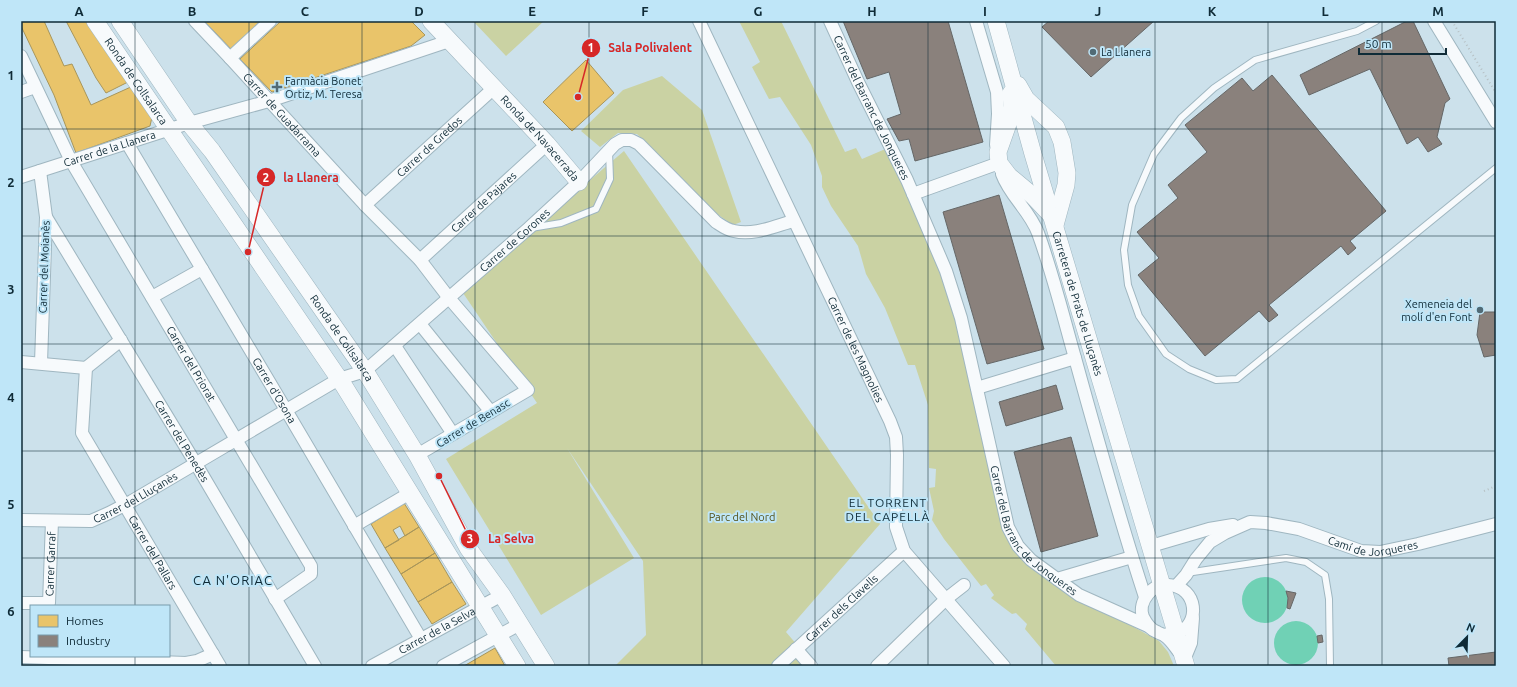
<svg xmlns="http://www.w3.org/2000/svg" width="1517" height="687" font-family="Ubuntu,sans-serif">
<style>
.green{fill:#cad2a3}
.water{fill:#70d1b5}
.homes{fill:#e9c46a;stroke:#a8965b}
.industry{fill:#8a817c;stroke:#656767}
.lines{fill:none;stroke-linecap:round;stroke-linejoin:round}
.lane-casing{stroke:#9fb6c0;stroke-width:8}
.street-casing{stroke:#9fb6c0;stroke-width:14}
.secondary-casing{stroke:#9fb6c0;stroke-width:18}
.path{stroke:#b6c0c4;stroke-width:2;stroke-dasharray:1 3;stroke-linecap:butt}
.lane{stroke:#f7fafc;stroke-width:6}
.street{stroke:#f7fafc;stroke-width:12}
.secondary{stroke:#f7fafc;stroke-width:17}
.grid{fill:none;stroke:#0f2b37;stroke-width:1;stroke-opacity:0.55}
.poi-dot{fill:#516b76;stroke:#bfe6f8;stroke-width:1.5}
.labels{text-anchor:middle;stroke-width:4;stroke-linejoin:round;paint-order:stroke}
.poi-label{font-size:11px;fill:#0f2b37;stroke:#bfe6f8;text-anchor:start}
.street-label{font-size:11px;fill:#0f2b37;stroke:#bfe6f8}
.park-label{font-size:11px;fill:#535017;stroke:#bfe6f8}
.neighbourhood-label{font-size:12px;letter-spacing:1px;fill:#0f2b37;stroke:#bfe6f8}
.quarter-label{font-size:13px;letter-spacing:1px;fill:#0f2b37;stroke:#bfe6f8}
.leader{fill:none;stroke:#d62828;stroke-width:1.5}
.callout-dot{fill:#d62828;stroke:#bfe6f8;stroke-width:1.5}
.mark-label{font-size:12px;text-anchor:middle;font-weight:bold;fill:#fff}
.callout-label{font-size:12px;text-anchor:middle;font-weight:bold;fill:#d62828;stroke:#bfe6f8;stroke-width:4;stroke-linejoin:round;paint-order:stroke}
.neatline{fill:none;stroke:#0f2b37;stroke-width:1.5}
.grid-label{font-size:13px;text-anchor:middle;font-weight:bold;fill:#0f2b37}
</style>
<rect width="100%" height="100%" fill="#cce1eb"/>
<path class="green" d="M473,21H544L506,56Z
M739,21H781L845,152L856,148L862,159L890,147L946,271L1018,546L1123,621L1159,641L1168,652L1174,666H1056L1025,629L1027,624L1016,613L1012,614L991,598L994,595L986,584L981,586L944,539L932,520L934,511L929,488L935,487L936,469L929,468L928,405L915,365H908L885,308L866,274L858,246L831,206L822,187V176L811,145L780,97L769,99L752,67L760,62Z
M662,76L702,110L741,222L733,225L714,212L690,186L637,134L618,133L600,147L581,131L623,90Z
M624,151L880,524L786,632L815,666H615L646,635L643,561L567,448L634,558L541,615L446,459L537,403L461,290Z"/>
<path class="water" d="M1242 600a23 23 0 1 1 46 0a23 23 0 1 1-46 0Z
M1274 643a22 22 0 1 1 44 0a22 22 0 1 1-44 0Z"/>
<path class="homes" d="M21,21H44L64,66L72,64L91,105L133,86L152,117L150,126L76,153L54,95L21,26Z
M66,21H91L130,81L106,93L96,78Z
M204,21H262L232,50Z
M281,21H411L425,35L411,46L272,92L240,59Z
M586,60L614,93L572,131L543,102Z
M404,503L419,527L405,536L400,526L393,530L399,540L385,548L371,524Z
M419,527L435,553L401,574L385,548Z
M435,553L452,582L418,602L401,574Z
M452,582L466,604L432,624L418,602Z
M495,648L505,666H464Z"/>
<path class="industry" d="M843,21H948L983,142L915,161L909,139L899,141L887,119L901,114L889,72L867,79Z
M1049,21H1154L1091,77L1042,27Z
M1407,21H1413L1450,99L1445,103L1437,137L1442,144L1428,152L1418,137L1407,144L1370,69L1309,95L1300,75Z
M1272,75L1386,211L1350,241L1356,248L1348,255L1341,246L1269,305L1278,315L1269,322L1259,311L1205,356L1138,275L1159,258L1137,232L1178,198L1168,185L1207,152L1185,125L1242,78L1253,91Z
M999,195L1044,349L987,364L943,212Z
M1480,312H1496V355L1484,357L1477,335Z
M1056,385L1063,409L1006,426L999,402Z
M1071,437L1098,536L1041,552L1014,452Z
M1286,591L1296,593L1290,609L1287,608L1288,598Z
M1322,635L1323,642L1318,643L1317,636Z
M1496,652V666H1449L1448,658Z"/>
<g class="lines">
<defs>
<path id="lane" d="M1376,21L1357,31L1255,60L1214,88L1181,118L1154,154L1132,205L1124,250L1128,285L1139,316L1166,354L1189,369L1216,380L1237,379L1496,168
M531,228L561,223L596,209L610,179L609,151
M1193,572L1286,558L1306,562L1325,575L1329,599L1330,666"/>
<g id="street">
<path id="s1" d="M195,21L230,58L365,205L420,260L449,298L528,390L417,455"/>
<path id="s2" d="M699,21L890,421L896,437L897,455L896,527L904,551L1004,666"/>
<path id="s3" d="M830,21L858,82L907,180L946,271L961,318L1008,527L1018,546L1031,560L1079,595L1148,626"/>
<path d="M976,21L997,92L998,114L996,145"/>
<path d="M1434,21L1496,122"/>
<path id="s4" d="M21,56L71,161L311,566V574L275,599"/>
<path d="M230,58L270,21"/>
<path d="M21,92L35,87"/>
<path id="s5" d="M127,143L286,410L421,639"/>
<path d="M40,171L46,217L41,363"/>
<path d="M1002,174C1010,196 1030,211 1038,233C1053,274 1063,316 1075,358C1097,438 1119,518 1145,597"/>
<path id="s6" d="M21,177L189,123L269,101L449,41"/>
<path d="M913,194L999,163"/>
<path id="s7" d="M365,205L494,88"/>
<path id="s8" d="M46,217L196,464L315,666"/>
<path id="s9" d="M420,260L547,144"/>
<path d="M152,297L202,269"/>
<path d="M420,324L491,412"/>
<path d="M395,346L453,434"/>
<path d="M21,362L86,368"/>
<path id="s10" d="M86,368L82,433L220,666"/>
<path d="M86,368L121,340"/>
<path d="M977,388L1075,358"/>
<path id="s11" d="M21,520L91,521L109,513L132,501L339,379L365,371L529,228L579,182L615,144L622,140H631L639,144L716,222C722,226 727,230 734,231C753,236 775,226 793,221"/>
<path d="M354,526L410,493"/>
<path d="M1151,546L1209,529L1233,525"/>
<path d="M1057,579L1132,557"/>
<path id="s12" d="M1177,585L1186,575L1196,559L1210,542L1225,533L1250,522L1266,523L1299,529L1361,551L1380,552L1418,544L1496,524"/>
<path id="s13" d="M21,603H49L52,521"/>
<path d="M1164,635C1168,634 1173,634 1177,633C1201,625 1198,587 1169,585C1160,584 1154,587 1148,594C1143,600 1140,609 1143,617C1146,623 1151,630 1157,632C1160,634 1163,634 1165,636C1171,640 1175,647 1179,652"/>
<path d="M796,649L811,666"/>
<path d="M21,657L186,663L197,661L213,654"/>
<path d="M1184,660L1191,643L1193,618"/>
<path id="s14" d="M372,666L502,595"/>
<path d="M443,666L520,624"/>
<path id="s15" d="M778,666L904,551"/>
<path d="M877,666L946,599L964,585"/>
</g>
<g id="secondary">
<path id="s16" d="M95,21L344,386L517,666"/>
<path id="s17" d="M120,21L189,123L212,151L365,371L417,455L468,548L502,595L546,666"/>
<path id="s18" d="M431,21L547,144L579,182"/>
<path id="s19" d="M996,21L1033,154L1186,666"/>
<path d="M1018,85L1026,99L1056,127L1062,142L1067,173L1066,185L1055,225"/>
<path d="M1011,93L1012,106L1009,121L998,152L999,163L1009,176L1033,196L1049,213"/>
</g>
</defs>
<use href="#lane" class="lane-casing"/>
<use href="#street" class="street-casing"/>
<use href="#secondary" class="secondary-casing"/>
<path class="path" d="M1452,21L1496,93
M1484,491L1496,486"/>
<use href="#lane" class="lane"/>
<use href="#street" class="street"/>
<use href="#secondary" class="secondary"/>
</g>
<path class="grid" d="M135,21V606M249,21V666M362,21V666M475,21V666M589,21V666M702,21V666M815,21V666M928,21V666M1042,21V666M1155,21V666M1268,21V666M1382,21V666M21,129H1496M21,236H1496M21,344H1496M21,451H1496M21,558H1496M135,656V666"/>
<g class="poi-dot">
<circle cx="1093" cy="52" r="4"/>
<path d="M275 81h4v4h4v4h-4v4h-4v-4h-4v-4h4z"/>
<circle cx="1480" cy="310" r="4"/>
</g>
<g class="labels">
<g class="poi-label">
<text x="1101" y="56">La Llanera</text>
<text x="285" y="85">Farmàcia Bonet<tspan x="285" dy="13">Ortiz, M. Teresa</tspan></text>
<text x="1472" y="308" text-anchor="end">Xemeneia del<tspan x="1472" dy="13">molí d'en Font</tspan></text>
</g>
<g class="street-label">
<text dy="4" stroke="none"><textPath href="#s16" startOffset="73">Ronda de Collsalarca</textPath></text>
<text dy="4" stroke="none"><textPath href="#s3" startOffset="96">Carrer del Barranc de Jonqueres</textPath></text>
<text dy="4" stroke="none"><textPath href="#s1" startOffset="128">Carrer de Guadarrama</textPath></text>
<text dy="4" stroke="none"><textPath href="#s18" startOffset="160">Ronda de Navacerrada</textPath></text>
<text dy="4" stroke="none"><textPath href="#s7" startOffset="87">Carrer de Gredos</textPath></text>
<text dy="4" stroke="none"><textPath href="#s6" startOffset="93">Carrer de la Llanera</textPath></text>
<text dy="4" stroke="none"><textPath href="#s9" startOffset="86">Carrer de Pajares</textPath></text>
<text dy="4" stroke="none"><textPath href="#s11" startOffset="582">Carrer de Corones</textPath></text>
<text transform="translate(44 267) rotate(-88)" y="4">Carrer del Moianès</text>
<text dy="4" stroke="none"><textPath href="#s19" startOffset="294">Carretera de Prats de Lluçanès</textPath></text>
<text dy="4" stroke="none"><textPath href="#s17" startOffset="387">Ronda de Collsalarca</textPath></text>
<text dy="4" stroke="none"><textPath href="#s2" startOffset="364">Carrer de les Magnolies</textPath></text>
<text dy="4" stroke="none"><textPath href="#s4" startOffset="352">Carrer del Priorat</textPath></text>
<text dy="4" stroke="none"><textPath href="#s5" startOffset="288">Carrer d'Osona</textPath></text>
<text transform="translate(473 423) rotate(-31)" y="4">Carrer de Benasc</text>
<text dy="4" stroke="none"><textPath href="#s8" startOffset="262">Carrer del Penedès</textPath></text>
<text dy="4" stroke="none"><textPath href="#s11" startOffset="120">Carrer del Lluçanès</textPath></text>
<text dy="4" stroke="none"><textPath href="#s3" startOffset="556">Carrer del Barranc de Jonqueres</textPath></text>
<text dy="4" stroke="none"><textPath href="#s12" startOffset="226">Camí de Jorqueres</textPath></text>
<text dy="4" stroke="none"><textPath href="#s10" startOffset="204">Carrer del Pallars</textPath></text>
<text dy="4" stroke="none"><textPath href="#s13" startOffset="67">Carrer Garraf</textPath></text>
<text dy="4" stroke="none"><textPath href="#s15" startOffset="86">Carrer dels Clavells</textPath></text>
<text dy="4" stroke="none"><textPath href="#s14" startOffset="74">Carrer de la Selva</textPath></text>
</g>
<g class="park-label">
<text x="742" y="521">Parc del Nord</text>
</g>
<g class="neighbourhood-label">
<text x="888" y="507">EL TORRENT<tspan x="888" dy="14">DEL CAPELLÀ</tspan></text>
</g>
<g class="quarter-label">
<text x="233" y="585">CA N'ORIAC</text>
</g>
</g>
<path class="leader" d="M578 97L591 48M248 252L266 177M439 476L470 539"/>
<g class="callout-dot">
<circle cx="578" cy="97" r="4"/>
<circle cx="248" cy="252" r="4"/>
<circle cx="439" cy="476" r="4"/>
<circle cx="591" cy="48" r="10"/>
<circle cx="266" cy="177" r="10"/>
<circle cx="470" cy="539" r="10"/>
</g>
<g class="mark-label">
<text x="591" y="52">1</text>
<text x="266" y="182">2</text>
<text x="470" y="543">3</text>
</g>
<g class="callout-label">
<text x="650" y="52">Sala Polivalent</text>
<text x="311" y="182">la Llanera</text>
<text x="511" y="543">La Selva</text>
</g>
<rect width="1517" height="687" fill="none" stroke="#bfe6f8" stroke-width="44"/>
<rect x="30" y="605" width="140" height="52" fill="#bfe6f8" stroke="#799bab"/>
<rect x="38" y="615" width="20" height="12" fill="#e9c46a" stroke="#799bab"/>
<text x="66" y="625" font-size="12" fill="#0f2b37">Homes</text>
<rect x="38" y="635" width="20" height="12" fill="#8a817c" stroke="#799bab"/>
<text x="66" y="645" font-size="12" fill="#0f2b37">Industry</text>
<g transform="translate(1467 637) rotate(23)" stroke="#bfe6f8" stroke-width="3" paint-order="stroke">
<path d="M0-3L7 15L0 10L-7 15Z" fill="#0f2b37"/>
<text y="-6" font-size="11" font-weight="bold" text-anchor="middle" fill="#0f2b37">N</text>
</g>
<path d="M1359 48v6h87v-6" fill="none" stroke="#0f2b37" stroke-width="2"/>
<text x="1365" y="48" font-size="12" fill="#0f2b37" stroke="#bfe6f8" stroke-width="3" paint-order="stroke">50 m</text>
<rect x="22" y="22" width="1473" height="643" class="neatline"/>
<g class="grid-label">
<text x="79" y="16">A</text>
<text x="192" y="16">B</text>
<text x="305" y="16">C</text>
<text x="419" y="16">D</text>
<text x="532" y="16">E</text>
<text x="645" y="16">F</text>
<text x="758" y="16">G</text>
<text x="872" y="16">H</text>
<text x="985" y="16">I</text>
<text x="1098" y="16">J</text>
<text x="1212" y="16">K</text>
<text x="1325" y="16">L</text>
<text x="1438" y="16">M</text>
<text x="11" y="80">1</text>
<text x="11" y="187">2</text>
<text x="11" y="294">3</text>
<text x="11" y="402">4</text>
<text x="11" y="509">5</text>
<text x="11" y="616">6</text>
</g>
</svg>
